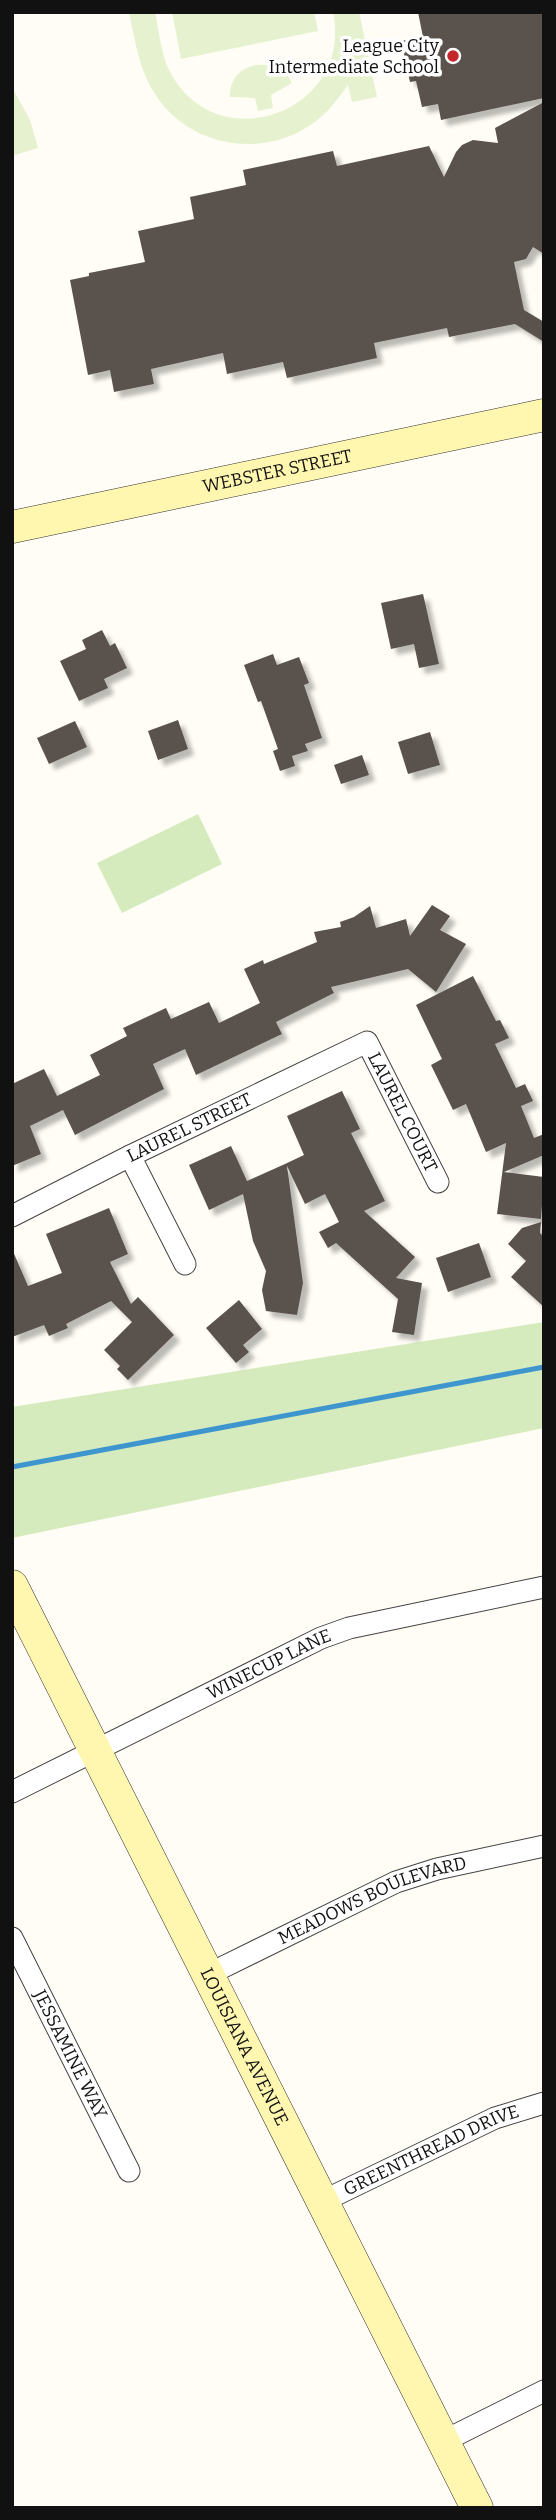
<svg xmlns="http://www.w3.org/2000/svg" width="556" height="2520" font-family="Bitter,serif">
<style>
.green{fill:#d5ebbd}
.pitch{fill:#e6f2cf}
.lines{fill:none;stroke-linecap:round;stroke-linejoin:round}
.stream{stroke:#3f96cf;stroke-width:5}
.building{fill:#5a524d;filter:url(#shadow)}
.street-casing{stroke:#444;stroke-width:23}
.secondary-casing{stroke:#333;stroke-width:33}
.street{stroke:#fff;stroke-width:21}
.secondary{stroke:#fff6b0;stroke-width:32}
.poi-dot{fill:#c4262e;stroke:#fff;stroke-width:2.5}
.labels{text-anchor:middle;stroke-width:7;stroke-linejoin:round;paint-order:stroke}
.poi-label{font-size:18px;fill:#111;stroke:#fff;text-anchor:end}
.street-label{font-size:18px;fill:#111;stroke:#fff}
</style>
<defs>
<filter id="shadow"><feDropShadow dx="6" dy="6" stdDeviation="2" flood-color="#0004"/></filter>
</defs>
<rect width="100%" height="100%" fill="#fffdf5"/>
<path class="green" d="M198,814L222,864L122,913L97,863Z
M544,1322V1428L12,1538V1407Z"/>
<path class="pitch" d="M129,12H155C159,31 161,53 169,70C215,162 354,113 333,12H359L377,97L352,102L348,85C337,100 327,114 312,124C261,160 188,146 155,94C139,69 135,41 129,12Z
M172,12H314L318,31L181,59Z
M256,65C272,64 285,68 292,83L271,95L273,108L258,111L255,98L230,97C229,80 240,68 256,65Z
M12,87L30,120L38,148L12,156Z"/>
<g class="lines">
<path class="stream" d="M12,1467L544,1367"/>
</g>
<path class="building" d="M418,12H544V98L441,120L438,104L422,107L416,81L410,82L401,41L423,37Z
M544,102V254L533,247L526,259L514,262L524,310L544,322V342L515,324L449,337L447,328L374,343L377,358L287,378L283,362L227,374L223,353L151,369L154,384L114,392L110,370L88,375L70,280L89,276V273L145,262L138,231L194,219L190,197L246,185L243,170L333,151L337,166L429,146L444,177L456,152L462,145L473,140L498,143L495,128Z
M423,594L439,664L419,668L414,644L391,649L381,603Z
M102,630L110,646L115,643L127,668L104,679L108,688L79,701L60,661L86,649L82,640Z
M273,654L277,665L299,657L309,683L304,685L322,738L305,744L308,751L292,756L295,766L280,771L273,751L278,749L261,701L258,702L244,665Z
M178,720L188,749L158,760L148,731Z
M75,721L87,747L49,764L37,738Z
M430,732L440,765L408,774L398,742Z
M362,755L369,775L341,784L334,765Z
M432,905L450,916L440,930L466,944L436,992L408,969L331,987L334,993L276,1022L282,1034L196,1075L185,1049L153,1064L164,1089L75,1135L63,1110L30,1126L41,1154L12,1166V1084L44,1069L57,1096L100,1075L90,1055L127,1036L123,1028L166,1008L171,1019L209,1002L219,1023L260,1003L244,969L263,960L264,964L317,942L314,932L341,927L340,922L354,917L370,906L376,928L406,919L410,936Z
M473,976L496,1021L500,1020L509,1038L495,1044L516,1088L525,1084L533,1101L521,1106L534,1138L544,1134V1155L504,1172L544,1177L541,1219L497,1214L506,1143L486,1152L466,1104L453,1110L431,1065L442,1059L416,1005Z
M342,1091L360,1129L351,1133L385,1201L364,1211L415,1257L396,1278L422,1283L414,1335L392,1332L398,1299L336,1243L328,1248L319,1232L339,1222L325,1194L305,1204L287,1166L303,1283L297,1315L266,1311L262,1290L266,1271L253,1241L243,1194L209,1210L189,1165L231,1146L247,1181L285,1164L304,1155L287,1116Z
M109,1208L128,1254L110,1262L131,1304L138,1297L174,1335L128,1380L117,1369L120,1366L104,1350L132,1322L111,1301L66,1324L68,1328L49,1336L44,1325L12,1337V1249L28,1286L62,1273L46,1234Z
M541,1222L540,1233L544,1237V1307L511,1277L526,1261L508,1244L522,1228Z
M479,1243L491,1277L448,1292L436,1258Z
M239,1300L262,1329L243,1345L249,1352L236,1363L206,1328Z"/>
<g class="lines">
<defs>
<g id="street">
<path d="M130,1156L185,1264"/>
<path id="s1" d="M12,1216L130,1156L367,1042L438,1182"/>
<path id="s2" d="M12,1792L321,1638L349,1628L544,1587"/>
<path id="s3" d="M12,1938L129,2171"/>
<path id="s4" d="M207,1975L396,1882L437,1869L544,1846"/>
<path id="s5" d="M321,2202L495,2118L544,2103"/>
<path d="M444,2441L544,2391"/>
</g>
<g id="secondary">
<path id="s6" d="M12,527L544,415"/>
<path id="s7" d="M12,1586L477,2508"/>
</g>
</defs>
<use href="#street" class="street-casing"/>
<use href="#secondary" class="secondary-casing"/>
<use href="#street" class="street"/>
<use href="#secondary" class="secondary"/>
</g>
<circle class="poi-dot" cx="453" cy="56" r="7"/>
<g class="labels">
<g class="poi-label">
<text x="439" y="52">League City<tspan x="439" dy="21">Intermediate School</tspan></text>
</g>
<g class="street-label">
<text dy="6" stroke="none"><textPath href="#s6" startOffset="271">WEBSTER STREET</textPath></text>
<text dy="6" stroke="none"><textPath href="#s1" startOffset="474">LAUREL COURT</textPath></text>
<text dy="6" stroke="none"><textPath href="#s1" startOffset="198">LAUREL STREET</textPath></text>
<text dy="6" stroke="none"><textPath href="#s2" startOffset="287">WINECUP LANE</textPath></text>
<text dy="6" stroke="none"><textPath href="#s4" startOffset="182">MEADOWS BOULEVARD</textPath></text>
<text dy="6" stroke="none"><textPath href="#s7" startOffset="516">LOUISIANA AVENUE</textPath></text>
<text dy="6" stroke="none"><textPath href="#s3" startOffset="130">JESSAMINE WAY</textPath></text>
<text dy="6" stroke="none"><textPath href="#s5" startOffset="122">GREENTHREAD DRIVE</textPath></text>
</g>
</g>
<rect width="556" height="2520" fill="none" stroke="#111111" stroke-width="28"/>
</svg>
